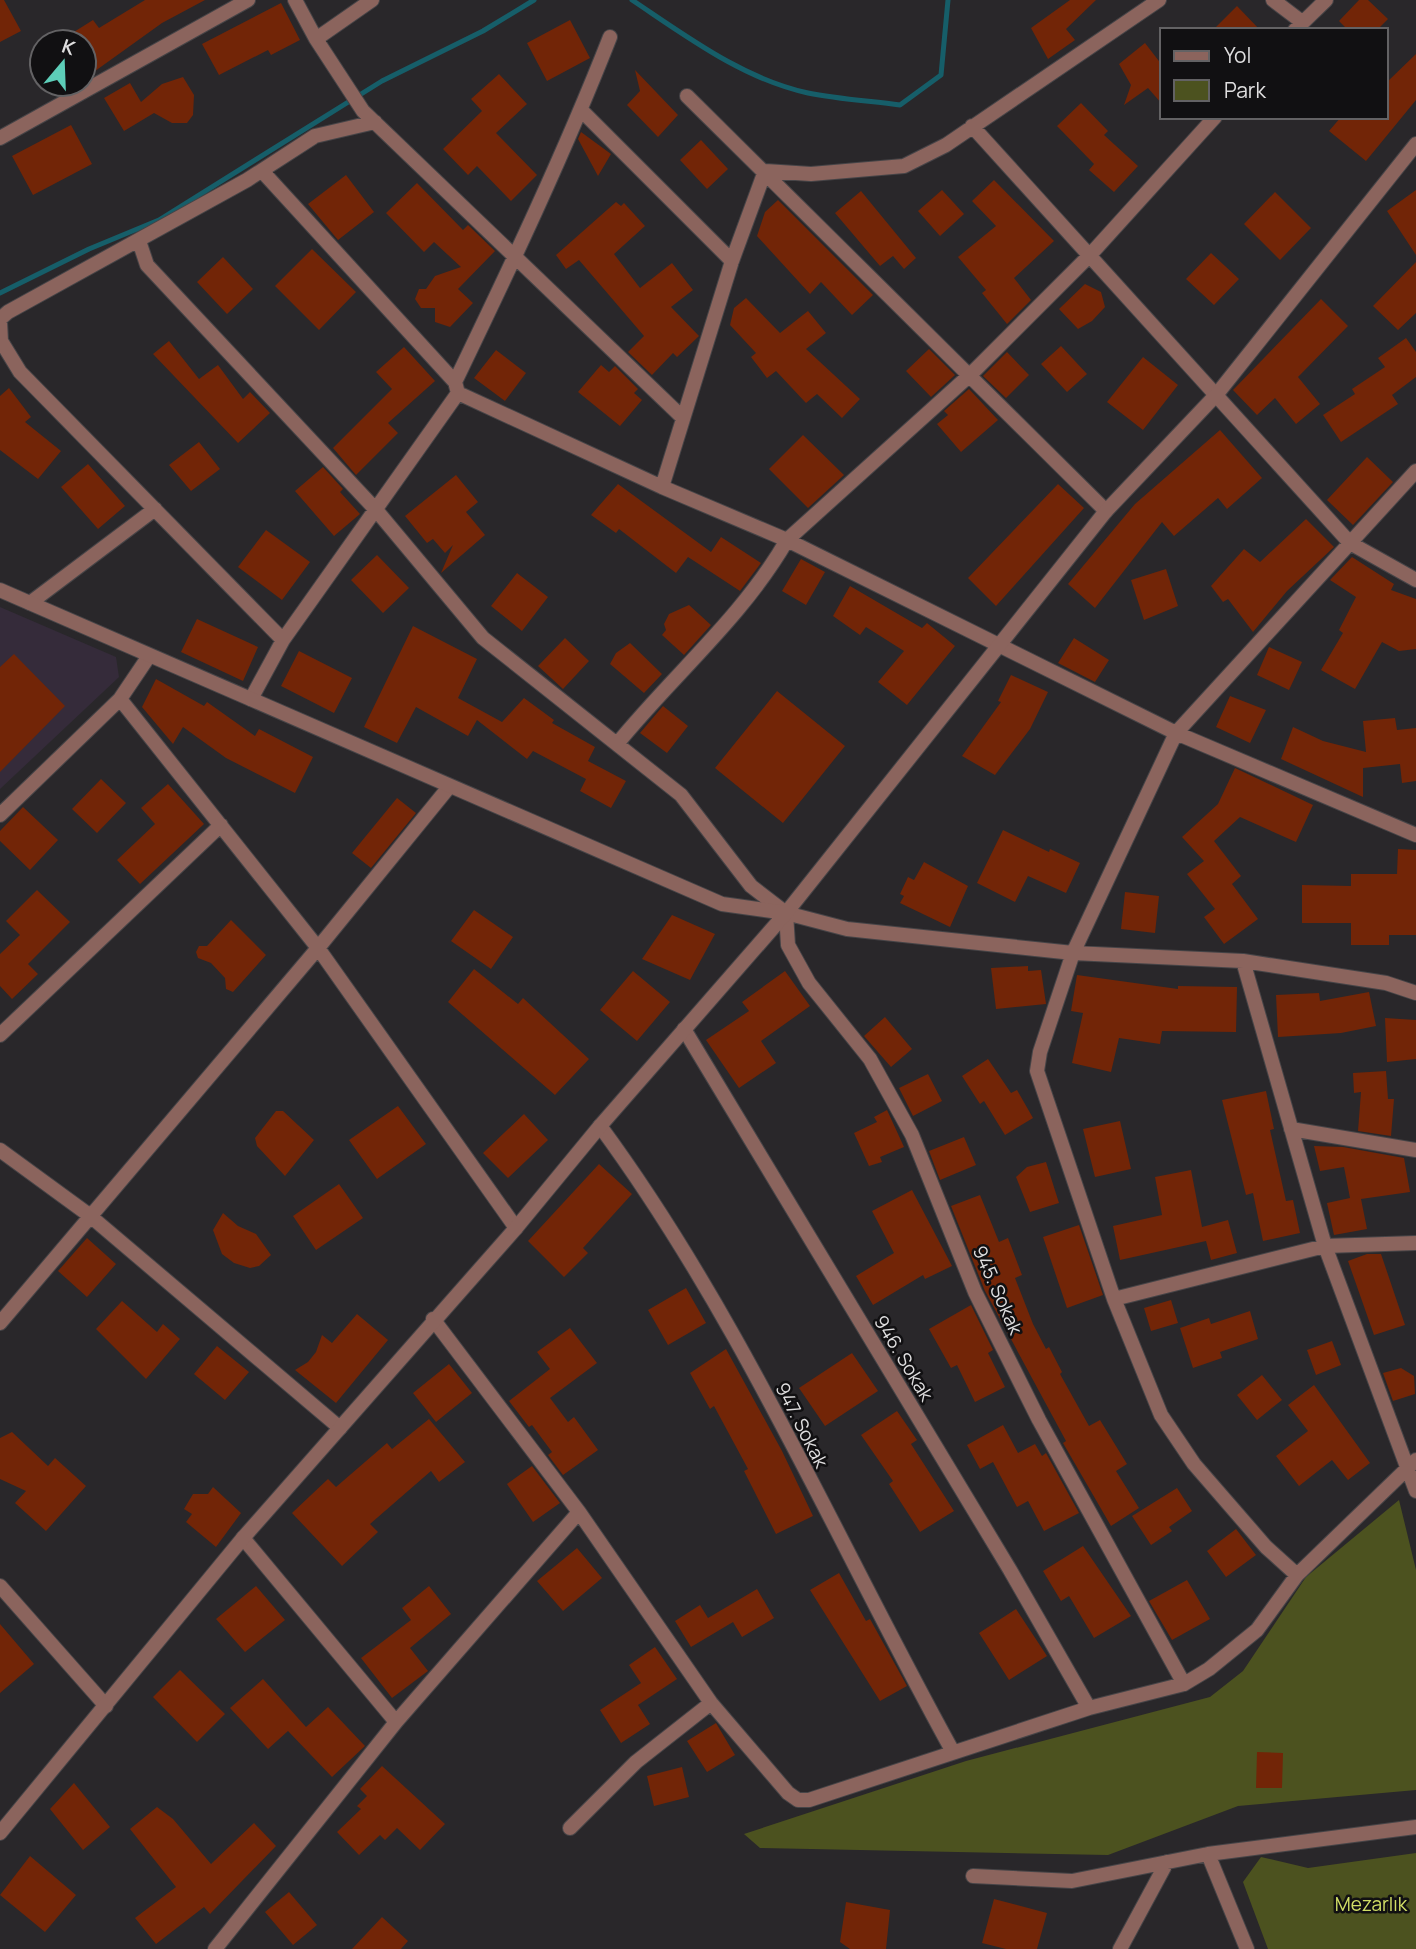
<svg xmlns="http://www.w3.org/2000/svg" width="1416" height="1949" font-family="Manrope,sans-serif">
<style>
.education{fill:#352b3a}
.green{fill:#4c521f}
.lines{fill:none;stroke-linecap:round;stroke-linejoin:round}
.stream{stroke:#165e69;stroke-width:5}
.building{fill:#722507}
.minor-casing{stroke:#464447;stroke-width:16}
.tertiary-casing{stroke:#464447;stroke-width:16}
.minor{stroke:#8b645d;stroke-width:14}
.tertiary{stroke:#8b645d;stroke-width:14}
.labels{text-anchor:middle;stroke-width:5;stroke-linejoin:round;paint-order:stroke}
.street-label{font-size:19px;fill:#dfdedf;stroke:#111012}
.park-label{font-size:19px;fill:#d1de66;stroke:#111012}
</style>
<rect width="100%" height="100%" fill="#29272a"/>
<path class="education" d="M0,607L116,657L119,677L0,789Z"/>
<path class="green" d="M1399,1500L1416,1570V1790L1238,1806L1108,1855L760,1848L744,1834L966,1761L1210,1697L1243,1671L1306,1577Z
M1416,1853V1949H1268L1243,1882L1261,1857L1308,1868Z"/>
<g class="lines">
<path class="stream" d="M632,0C686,36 743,79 808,93C838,99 870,101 900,105L941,75L948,0
M0,293L89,249L159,220L382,81L483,31L534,0"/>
</g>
<path class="building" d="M0,0H4L21,31L0,42Z
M145,0H205L162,23L84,79V42H58L93,20L99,28Z
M1070,0H1096L1066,29L1075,40L1048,59L1031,28Z
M1359,0H1368L1388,19L1377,30H1348L1339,21Z
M281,3L300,40L271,55L268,50L219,75L202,44Z
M1237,6L1260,30H1213Z
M570,20L590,58L547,81L527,43Z
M1145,43L1162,65V104L1148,88L1124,105L1131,85L1119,64Z
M1416,54V100L1366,161L1329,131L1341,117H1386V83Z
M635,70L678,115L658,137L627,105L640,91Z
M499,74L527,104L496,133L537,175L511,201L477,166L468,175L443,149L482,111L471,99Z
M183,77L194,95L193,115L187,123H172L154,113L124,131L104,98L130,83L141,102L162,84Z
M1081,103L1108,131L1104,135L1138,166L1114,192L1089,170L1094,164L1057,126Z
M71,125L92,164L33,195L12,156Z
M581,132L611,154L598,176L578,139Z
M701,140L728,169L707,189L680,160Z
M346,175L374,212L338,240L308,204Z
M994,180L1054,241L1014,278L1031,300L1007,324L982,293L986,290L958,257L996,226L972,201Z
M417,183L463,230L468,225L495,251L458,289L473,303L450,327L435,322V308H421L415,299L419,289H426L435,276L461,267L434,242L424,252L386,213Z
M942,190L964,214L940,236L918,211Z
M1416,190V255L1387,211Z
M861,191L916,258L904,269L893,256L880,266L835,213Z
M1275,192L1311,228L1280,260L1244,224Z
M778,200L873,295L852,315L821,282L810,294L757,236L765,212Z
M616,202L621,206L624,203L645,226L614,254L640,288L672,263L693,290L671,307L699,336L677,357L673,353L652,375L628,352L644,336L579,260L566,269L556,255Z
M312,249L356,292L319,330L275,286Z
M1211,253L1239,279L1214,305L1186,279Z
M223,257L253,289L227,314L197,282Z
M1416,262V313L1398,330L1373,306Z
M1085,284L1101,292L1105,307L1092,321L1078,329L1059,309Z
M746,298L780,333L808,311L826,333L806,349L860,399L842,418L817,394L806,403L776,371L767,378L751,357L756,353L730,325L734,308Z
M1321,299L1348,326L1298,377L1320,404L1296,424L1275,398L1257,415L1233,390Z
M1406,338L1416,352V377L1392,395L1398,404L1341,442L1323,415L1355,394L1352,389L1385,367L1378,358Z
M169,341L199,379L218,365L243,399L250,392L270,413L238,443L153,354Z
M1061,346L1087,374L1067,392L1041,364Z
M404,347L435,381L388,423L398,433L356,475L333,448L392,389L376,372Z
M929,349L955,375L931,397L906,371Z
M496,350L526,373L505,401L474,378Z
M1007,352L1029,375L1006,398L983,376Z
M1143,357L1178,385L1143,430L1107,402Z
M601,365L609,372L615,366L638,389L634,393L642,400L620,426L578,392Z
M9,388L31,417L25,422L61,451L38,479L0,450V396Z
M969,389L998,420L961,452L937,424L948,415L944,411Z
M1220,430L1262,478L1227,509L1218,498L1174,536L1162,522L1095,608L1068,584L1135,504Z
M803,435L844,475L808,508L769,469Z
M199,442L220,469L191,491L169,465Z
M1367,457L1393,482L1353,525L1327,500Z
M88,464L125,506L98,529L61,487Z
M323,467L343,489L340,492L360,514L334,536L295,491Z
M456,475L478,502L466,512L485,535L441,573L453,545L445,553L433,539L427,543L405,516Z
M618,484L711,552L721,537L761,563L740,591L688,557L676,573L619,529L616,533L591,515Z
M1058,484L1084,508L996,606L968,578Z
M1306,519L1334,547L1287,591L1253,632L1228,599L1223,602L1211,586L1244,549L1260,562Z
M266,530L310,562L282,600L238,567Z
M377,555L409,588L383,613L351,580Z
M1352,557L1394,584L1391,590L1416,599V649L1399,651L1382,642L1355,689L1321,670L1343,633L1339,630L1356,597L1330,580Z
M801,559L825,572L806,605L782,591Z
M1166,569L1178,606L1144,620L1131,580Z
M517,573L548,597L522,631L491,606Z
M850,586L922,628L927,623L955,646L907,705L878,682L904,651L866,627L860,635L833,616Z
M689,605L711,625L684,655L662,635L666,630L664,624L669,614Z
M197,619L258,647L243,681L181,652Z
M413,626L477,659L458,698L502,722L524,698L554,720L552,723L595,747L588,761L626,781L611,808L580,791L586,779L533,751L527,759L477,720L468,736L416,707L397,743L364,727Z
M565,638L589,661L563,689L538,666Z
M1074,638L1109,660L1095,682L1058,663Z
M630,643L662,674L644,693L610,664L616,653Z
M1269,647L1302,662L1289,690L1257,675Z
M299,651L352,678L334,713L281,686Z
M14,654L65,706L0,772V667Z
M1011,675L1048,692L1030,729L995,775L962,756L1001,702L998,701Z
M156,679L204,706L207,702L255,736L259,729L313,757L295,793L226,758L183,727L173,744L142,707Z
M777,691L845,746L783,823L715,768Z
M1230,696L1266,710L1250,743L1216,727Z
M663,706L688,726L667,753L640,733Z
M1395,718L1397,730L1416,728V781L1402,783L1400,764L1363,768V797L1281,759L1293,727L1323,741L1366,752L1363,721Z
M1235,768L1313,805L1296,842L1240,817L1214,841L1241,876L1232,884L1258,919L1224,944L1204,917L1215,909L1187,874L1204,861L1182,837L1218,804Z
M101,779L126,803L97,833L72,809Z
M168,784L204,824L140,884L117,860L155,824L141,808Z
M397,798L416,813L371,868L352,853Z
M23,807L58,840L30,870L0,841V831Z
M1003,830L1049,852L1050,849L1080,863L1066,893L1028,876L1015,902L977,883Z
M1398,849L1416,850V935H1389V945H1351V923H1302V885L1351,886V874H1397Z
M924,862L968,886L950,927L900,903L904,896L900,894L908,877L914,880Z
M37,890L70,922L28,964L38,974L12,999L0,986V954L20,935L6,921Z
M1125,892L1159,896L1155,933L1121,929Z
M474,910L513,937L491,969L451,941Z
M672,915L715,934L690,980L642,959Z
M231,920L266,955L233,992L226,989L225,978L211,963L198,958L196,952L199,946H207Z
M1028,966V971L1041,970L1046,1004L996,1009L991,968Z
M474,969L518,1004L523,998L589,1059L555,1095L448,1002Z
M633,971L670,1002L637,1041L600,1010Z
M785,971L810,1006L761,1041L776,1063L739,1088L706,1040L749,1011L742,1002Z
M1077,975L1178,989V986L1237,987L1236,1032L1162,1031L1160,1044L1119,1038L1111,1072L1072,1063L1083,1013L1071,1011Z
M1369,992L1376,1026L1341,1033L1278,1037L1276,995L1319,993L1320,1001Z
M885,1017L912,1049L891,1067L864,1036Z
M1385,1018L1416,1020V1059L1387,1062Z
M988,1059L1011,1093L1017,1090L1033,1118L1005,1135L984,1101L980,1104L962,1076Z
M1386,1071L1388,1099H1394L1391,1136L1358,1131L1361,1092L1354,1093L1353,1073Z
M928,1074L942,1101L913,1116L899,1088Z
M1266,1091L1274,1129L1270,1130L1286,1201L1293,1200L1300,1233L1263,1241L1253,1193L1246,1195L1222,1100Z
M398,1106L426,1144L377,1179L349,1140Z
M887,1110L904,1147L880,1157L882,1162L869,1166L854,1133L877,1122L874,1117Z
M276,1111H283L314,1140L285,1176L257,1146L255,1138Z
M524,1114L548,1140L508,1178L483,1153Z
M1120,1121L1131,1169L1095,1177L1083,1129Z
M964,1137L976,1165L940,1180L929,1151Z
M1314,1146L1343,1147L1404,1158L1410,1192L1361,1199L1367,1229L1334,1235L1327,1203L1350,1198L1344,1167L1320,1171Z
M1046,1162L1059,1203L1030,1212L1016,1177L1027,1167Z
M599,1164L632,1194L583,1248L588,1253L564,1277L528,1241Z
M1191,1170L1202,1227L1228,1220L1237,1253L1211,1260L1206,1241L1120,1260L1113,1226L1162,1215L1155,1177Z
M339,1184L363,1218L316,1250L293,1216Z
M912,1190L952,1266L925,1279L923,1275L873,1305L856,1276L894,1253L872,1211Z
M980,1195L999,1242L1008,1238L1022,1275L1015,1278L1033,1324L1046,1349L1049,1347L1062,1372L1060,1374L1089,1426L1100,1420L1127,1464L1116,1471L1139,1508L1111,1526L1063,1443L1066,1441L985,1291L951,1206Z
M223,1213L238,1226L256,1234L271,1255L259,1266L250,1268L234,1263L222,1254L213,1230Z
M1079,1225L1103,1295L1067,1308L1043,1237Z
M87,1238L116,1264L87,1297L58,1271Z
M1367,1254H1381L1405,1325L1374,1335L1348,1261Z
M686,1288L706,1323L668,1345L648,1310Z
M1171,1300L1178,1323L1151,1331L1144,1308Z
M122,1301L157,1332L163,1324L180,1339L146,1379L96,1329Z
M971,1305L993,1350L988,1353L1005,1387L975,1402L957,1365L951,1368L929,1329Z
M1250,1311L1258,1339L1220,1352L1222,1358L1193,1368L1180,1328L1209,1318L1211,1324Z
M357,1314L388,1340L336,1403L295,1370L308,1362L316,1352L322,1335L332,1343Z
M570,1328L597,1363L550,1398L568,1422L574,1417L598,1450L563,1475L548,1455L552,1452L532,1425L529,1427L509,1401L550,1369L537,1352Z
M1332,1341L1341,1365L1316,1375L1307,1350Z
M217,1346L249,1372L225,1400L194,1374Z
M726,1349L782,1451L813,1516L776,1534L744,1471L748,1469L714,1406L710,1409L690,1373Z
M852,1353L878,1391L825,1426L799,1388Z
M449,1364L472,1393L436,1422L413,1393Z
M1401,1368L1414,1376L1415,1394L1393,1401L1383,1373Z
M1262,1375L1282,1400L1257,1420L1237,1395Z
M1314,1385L1370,1463L1348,1480L1332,1460L1299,1486L1276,1456L1308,1431L1288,1405Z
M897,1411L917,1440L911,1444L954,1511L920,1532L889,1484L893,1481L861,1435Z
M429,1419L465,1462L439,1482L431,1471L370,1524L378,1532L342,1566L292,1513L328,1479L336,1487L387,1443L392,1449Z
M1003,1425L1018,1453L1035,1444L1042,1456L1046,1453L1079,1513L1044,1531L1028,1501L1017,1507L993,1462L980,1469L967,1445Z
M12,1432L48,1466L55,1458L86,1486L46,1531L15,1503L26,1491L0,1479V1438Z
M532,1466L560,1503L533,1522L507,1484Z
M213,1487L241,1513L216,1547L186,1522L192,1514L184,1509L193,1494H208Z
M1177,1488L1192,1511L1169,1527L1172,1531L1151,1545L1132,1516Z
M1236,1529L1256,1555L1226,1577L1207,1551Z
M1083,1546L1131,1616L1094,1638L1069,1596L1061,1601L1043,1571Z
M577,1548L602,1578L563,1611L537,1581Z
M839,1573L866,1621L870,1619L907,1686L880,1701L810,1590Z
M1187,1580L1210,1619L1172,1640L1149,1601Z
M256,1586L285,1620L245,1652L216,1619Z
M429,1586L451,1614L410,1648L428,1671L392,1698L361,1658L411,1620L402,1608Z
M757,1589L774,1618L742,1637L733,1622L691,1647L675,1621L700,1605L708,1618Z
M1016,1609L1047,1656L1009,1680L979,1633Z
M0,1624L34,1664L0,1693Z
M655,1647L677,1679L638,1705L650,1724L621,1743L600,1710L641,1683L629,1665Z
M180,1670L225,1714L197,1742L153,1697Z
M263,1679L306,1727L328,1707L365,1746L332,1777L288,1731L268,1749L230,1708Z
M716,1723L735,1755L707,1772L687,1741Z
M1257,1752L1283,1753L1282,1788H1256Z
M382,1766L445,1824L420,1850L397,1828L385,1840L380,1835L359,1855L337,1832L361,1809L357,1806L367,1796L360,1789Z
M682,1767L689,1797L654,1806L647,1776Z
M74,1783L110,1827L83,1850L50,1809Z
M157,1807L173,1819L211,1864L254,1823L276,1846L210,1914L204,1907L156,1944L135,1918L176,1887L130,1829Z
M30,1856L76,1895L45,1932L0,1895Z
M289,1892L317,1925L293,1945L265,1912Z
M994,1899L1047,1913L1037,1949H1006L982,1943Z
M846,1902L890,1910L886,1949H850L840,1942Z
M382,1917L408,1941L401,1949H352Z"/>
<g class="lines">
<defs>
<path id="minor" d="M295,0L316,39L363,111L683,418
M1273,0L1302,22
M1295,30L1326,0
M316,39L372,0
M687,96L1106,511
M581,110L732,261
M972,126L1350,543L1416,580
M0,138L248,0
M262,171L455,382
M139,241L147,265L377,511L483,638L681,795L751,886L786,913L847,929L1073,953L1243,961L1386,983L1416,993
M0,319L8,312L247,180L315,136L375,122
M0,321L1,341L20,372L283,640
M458,393L662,487L787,540L1176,733L1416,835
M662,487L732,261L765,171L811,174L904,166L946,145L1159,0
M30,603L155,509
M120,699L318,948L516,1228
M251,699L283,640L458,393L455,382C510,268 564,154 610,37
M617,744C673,675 742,618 787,540L971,374L1090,255L1215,117
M0,815L120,699L149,656
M786,913L788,945L809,983L870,1059L912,1135L975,1292L1039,1420L1184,1684
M1243,961L1325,1246L1416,1491
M684,1029L1010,1570L1089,1708
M0,1035L221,825
M600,1126C742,1319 837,1542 953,1752
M1291,1129L1416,1150
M0,1150L89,1215L340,1428
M1114,1299L1325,1246L1416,1243
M433,1319L579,1512L711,1703L788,1793L798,1800H809L1089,1708L1184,1684L1209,1669L1257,1630L1297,1575L1416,1460
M0,1323L318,948L449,787
M243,1538L396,1722
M1297,1575L1266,1547L1194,1464L1161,1415L1114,1299L1037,1071L1040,1052L1073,953L1176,733L1416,471
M0,1586L106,1706
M570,1828L636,1762L711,1703
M1208,1854L1247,1949
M973,1876L1072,1881L1208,1854L1416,1827
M215,1949L396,1722L579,1512
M1120,1949L1167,1862"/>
<path id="tertiary" d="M0,590L722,904L786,913
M0,1833L243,1538L516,1228L600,1126L786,913L1106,511L1217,394L1416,144"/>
</defs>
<use href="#minor" class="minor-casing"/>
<use href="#tertiary" class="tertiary-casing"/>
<use href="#minor" class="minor"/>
<use href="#tertiary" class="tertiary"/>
</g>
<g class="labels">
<g class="street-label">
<text transform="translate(998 1290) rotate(66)" y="7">945. Sokak</text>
<text transform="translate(904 1358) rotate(59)" y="7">946. Sokak</text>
<text transform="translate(802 1425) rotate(63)" y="7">947. Sokak</text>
</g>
<g class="park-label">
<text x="1371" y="1911">Mezarlık</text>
</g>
</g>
<rect x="1160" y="28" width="228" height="91" fill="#111012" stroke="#636264" stroke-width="2"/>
<rect x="1174" y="51" width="35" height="10" fill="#8b645d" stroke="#636264" stroke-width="2"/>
<text x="1224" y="63" font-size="21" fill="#dfdedf">Yol</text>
<rect x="1174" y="80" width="35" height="21" fill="#4c521f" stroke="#636264" stroke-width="2"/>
<text x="1224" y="98" font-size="21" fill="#dfdedf">Park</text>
<g transform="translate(63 63) rotate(19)"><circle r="33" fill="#111012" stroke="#636264" stroke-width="2"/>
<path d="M0-5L12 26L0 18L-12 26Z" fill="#5dceb9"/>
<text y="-10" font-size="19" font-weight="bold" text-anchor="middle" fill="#dfdedf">K</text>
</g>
</svg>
